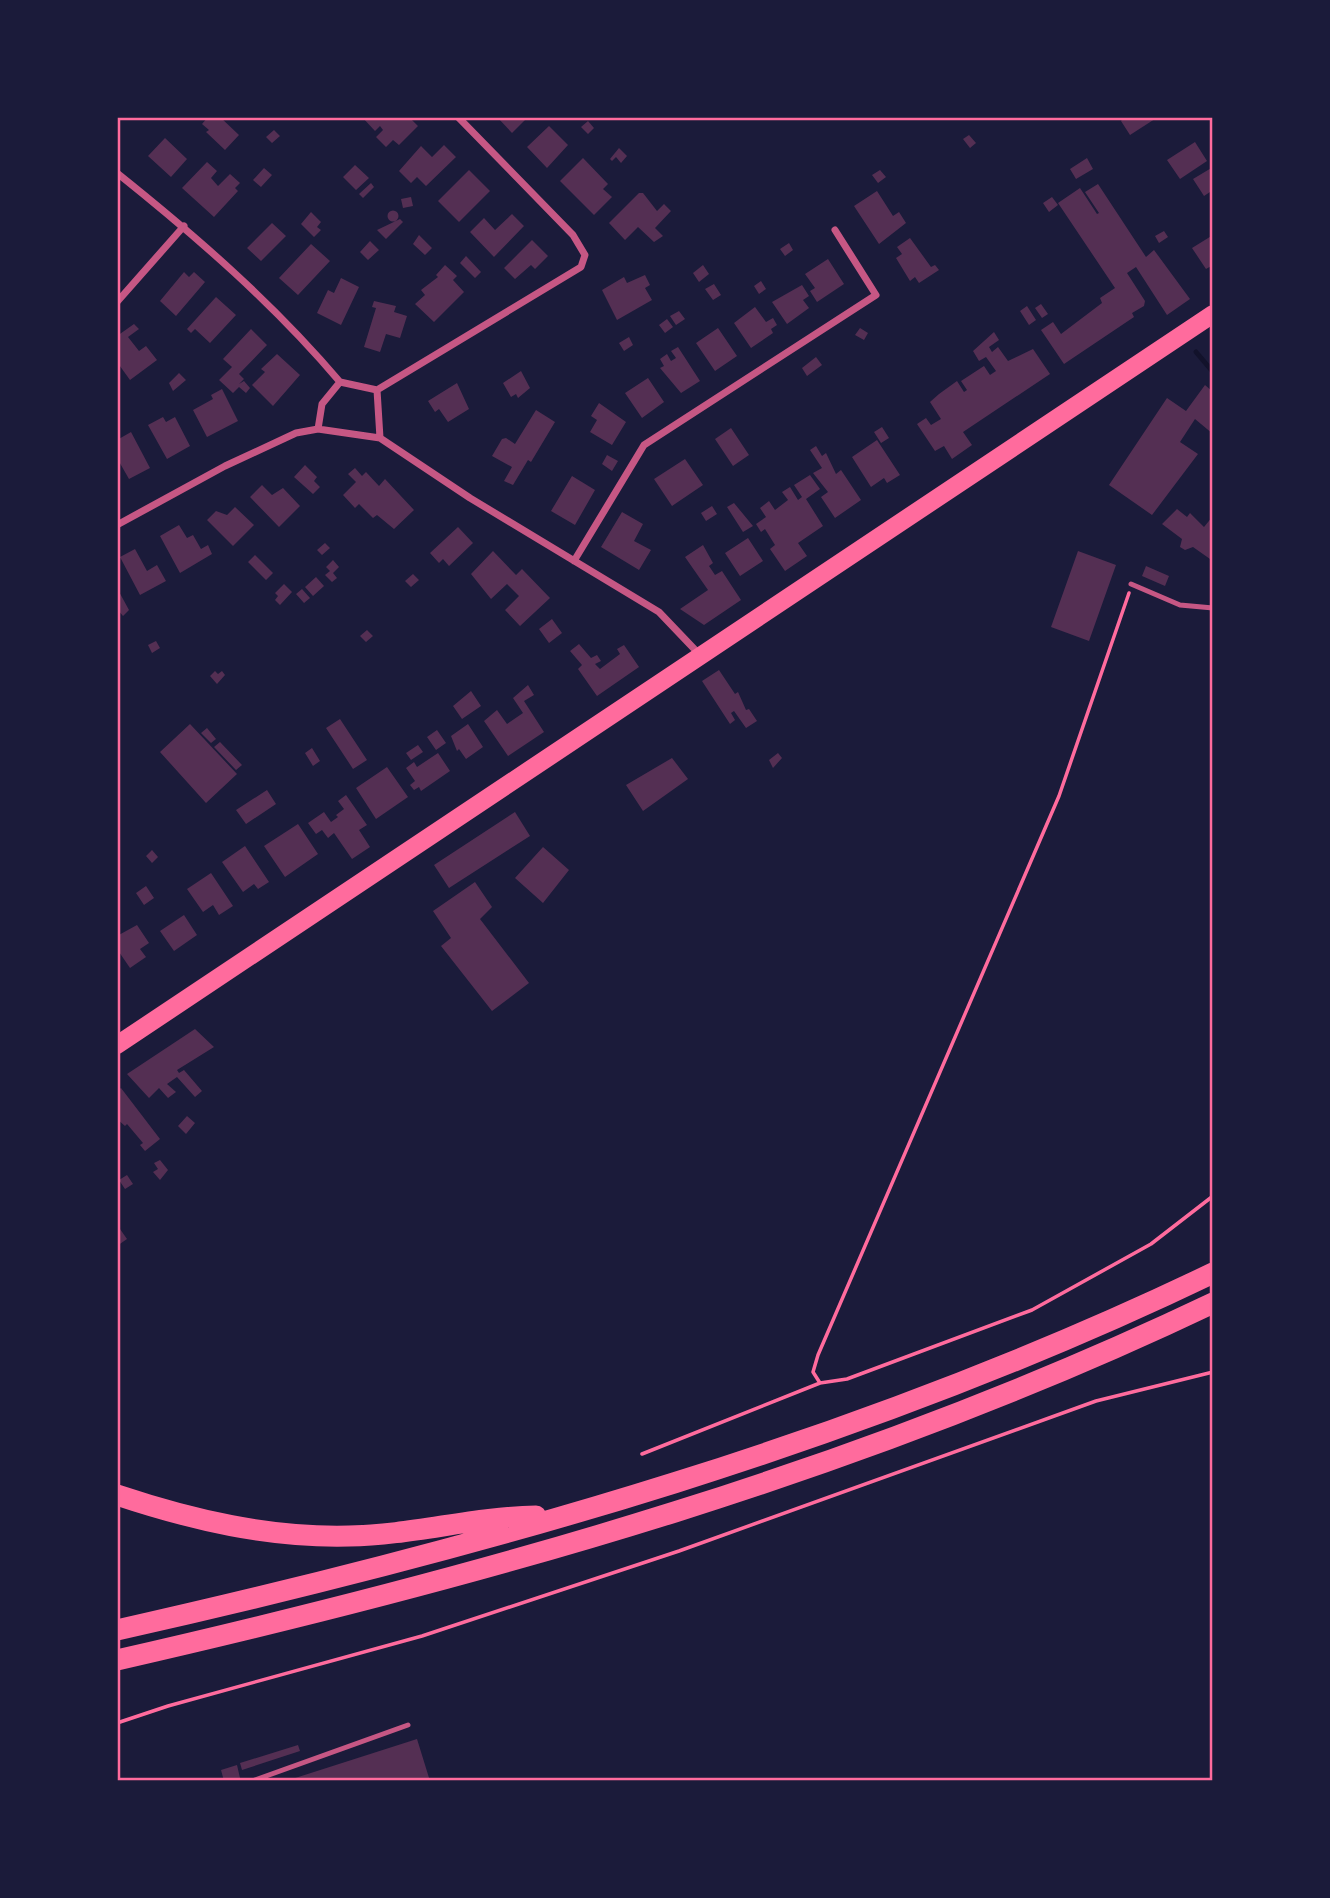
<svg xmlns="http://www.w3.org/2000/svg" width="1330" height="1898" font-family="Helvetica,sans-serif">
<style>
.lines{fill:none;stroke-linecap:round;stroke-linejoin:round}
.stream{stroke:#12122b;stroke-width:5}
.building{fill:#542f53}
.path{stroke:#ff6b9d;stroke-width:3.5}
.service{stroke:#c65784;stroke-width:5}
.minor{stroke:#c65784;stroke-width:7}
.primary{stroke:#ff6b9d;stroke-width:18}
.motorway{stroke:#ff6b9d;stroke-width:21}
.neatline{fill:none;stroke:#ff6b9d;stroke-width:2.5}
</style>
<rect width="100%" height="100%" fill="#1b1b3a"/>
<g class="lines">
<path class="stream" d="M1196,352L1213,372"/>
</g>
<path class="building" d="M208,117H220L239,135L225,150L206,132L209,130L202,124Z
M362,117H409L418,126L399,145L393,140L386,147L376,137L383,130L380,126L375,131Z
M497,117H528L512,133Z
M1124,117H1158L1130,135L1121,121Z
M588,121L594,128L588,134L581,127Z
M549,126L568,145L547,168L527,147Z
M274,130L280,136L272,143L266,137Z
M969,135L976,143L970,148L963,139Z
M165,138L187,159L171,177L148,156Z
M1195,142L1207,161L1180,179L1167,160Z
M444,145L456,157L426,186L417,177L411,183L399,171L421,146L432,157Z
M619,148L627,156L621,163L616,157L612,161L610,159Z
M583,158L608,184L603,189L612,197L594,215L560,181Z
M1087,158L1093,169L1076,179L1070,169Z
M207,162L217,171L211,178L218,186L230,174L240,183L235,188L238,191L214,217L182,188Z
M355,165L369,178L356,190L343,177Z
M1213,167V190L1204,196L1193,179Z
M264,168L272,175L261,187L253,180Z
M469,170L490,191L459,222L438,201Z
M880,170L886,177L878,183L872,175Z
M371,183L374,187L363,198L359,194Z
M1098,184L1146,257L1154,250L1190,299L1167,315L1136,267L1127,273L1145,301L1144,306L1132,313L1134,317L1064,364L1041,330L1053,322L1061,334L1102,303L1100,298L1115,288L1058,203L1080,188L1097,214L1099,213L1085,192Z
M877,191L893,216L899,212L906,223L879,244L854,206Z
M639,193H643L657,211L664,204L671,211L655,228L663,236L654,242L638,227L625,240L609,223Z
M411,197L413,206L403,208L401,199Z
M1052,197L1058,205L1049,212L1043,203Z
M387.5 216a5.5 5.5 0 1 1 11 0a5.5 5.5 0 1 1-11 0Z
M311,212L321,222L317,227L321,230L314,237L301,224Z
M512,214L524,226L494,257L470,232L484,218L495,230Z
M400,219L403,222L386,239L377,230Z
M272,223L286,236L261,261L247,248Z
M1164,231L1168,237L1159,243L1155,236Z
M419,235L432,248L425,255L413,244Z
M1213,235V265L1206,269L1192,248Z
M910,238L931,267L935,265L939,270L919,283L915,277L910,281L896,258L902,254L897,247Z
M532,240L548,256L535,269L531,265L515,279L504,268Z
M370,241L379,250L368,260L360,252Z
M789,243L793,250L785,256L780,249Z
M311,244L330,261L298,295L279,278Z
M466,256L481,272L475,278L460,263Z
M828,259L844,284L817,302L810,291L815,288L805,274Z
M445,265L457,276L453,280L464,292L434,322L415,304L425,295L421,290L438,277L436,275Z
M703,265L709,274L699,282L693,273Z
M184,272L189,277L194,272L205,282L176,316L160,301Z
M645,275L650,285L645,288L652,300L617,320L602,290L624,277L627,283Z
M341,278L359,287L341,325L317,313L328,290L334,293Z
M761,281L766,289L759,294L754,286Z
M714,284L721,295L713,300L705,289Z
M802,285L809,296L803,300L809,308L787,324L772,302Z
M216,297L236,315L210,343L195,329L191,333L187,329Z
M374,301L396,306L394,312L407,316L400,338L386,334L380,352L364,347L376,308L372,307Z
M1041,304L1048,314L1042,318L1035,308Z
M1027,306L1036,320L1029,325L1020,311Z
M755,307L766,322L773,318L777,325L771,329L773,333L751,348L734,323Z
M679,311L685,319L676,325L670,316Z
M667,319L673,327L665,333L659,325Z
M134,324L139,329L128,337L139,351L146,346L157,360L130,380L117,362V336Z
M718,328L737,356L715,371L696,343Z
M860,328L868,333L864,340L855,335Z
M251,329L267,345L239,374L244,379L239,384L244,381L250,388L246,393L239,387L233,393L219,380L232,367L223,359Z
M994,332L999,340L989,347L992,352L998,347L1008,361L1033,349L1050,374L963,432L972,445L952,459L944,446L935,451L917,424L926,418L931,425L941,419L930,402L939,394L957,381L964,392L967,390L961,381L984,366L990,375L996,371L986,357L979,361L973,351Z
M629,337L633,345L624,351L619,343Z
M678,347L700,381L681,393L660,368L664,366L660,359L667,354L671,361L676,358L671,351Z
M277,354L300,375L273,406L252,385L265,372L261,369Z
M816,357L822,365L807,376L802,368Z
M521,371L530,388L518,398L516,394L511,397L503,383Z
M179,373L186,380L173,391L169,383Z
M648,378L664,402L642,418L625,393Z
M457,383L469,409L448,422L439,409L435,412L428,401Z
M1205,385L1213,392V434L1195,419L1180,442L1198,454L1152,515L1109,485L1167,398L1186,411Z
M222,389L238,421L207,437L193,410L213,399L211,395Z
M599,403L626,422L612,445L590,432L597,420L591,416Z
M536,410L555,422L531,462L528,460L513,485L504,481L512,467L492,456L502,439L506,438L515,444Z
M163,417L166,422L175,417L190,446L167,459L148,425Z
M882,427L889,438L881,443L874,432Z
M731,428L749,455L733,466L715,439Z
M131,432L150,468L129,479L117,458V440Z
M877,440L900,475L887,483L884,478L871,487L852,457Z
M816,446L822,456L826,453L836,474L841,470L861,500L835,518L821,497L828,492L813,473L822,468L810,450Z
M607,455L618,461L612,471L602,464Z
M685,459L703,485L672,506L654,479Z
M305,465L317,477L314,481L320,487L313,494L294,477Z
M355,468L362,476L366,472L379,486L385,479L414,510L394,529L377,515L373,518L359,504L355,508L343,495L356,482L348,474Z
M810,475L820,489L806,499L823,526L798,543L807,556L785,571L770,549L775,545L765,529L761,532L756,524L766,517L760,508L769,501L775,510L788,500L782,492L790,487L798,500L802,497L794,485Z
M572,476L595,490L575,525L551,511Z
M262,485L272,495L283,488L300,506L279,527L250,497Z
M734,503L753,526L743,532L727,507Z
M712,506L717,514L706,521L701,513Z
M235,507L254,525L233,546L207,520L216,511L227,515Z
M1177,509L1187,517L1190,513L1204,527L1213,516V556L1210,559L1193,547L1185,550L1180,547L1182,539L1162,524Z
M622,512L643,524L634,541L651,550L639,570L601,547Z
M179,525L187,538L193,535L201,549L208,545L212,554L180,573L160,536Z
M458,527L473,543L449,566L443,559L439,563L430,553Z
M748,538L763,561L740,576L725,553Z
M325,543L330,548L322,555L317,550Z
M703,545L713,563L709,566L715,575L722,571L741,600L704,625L680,609L708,590L685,557Z
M135,549L147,571L157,565L166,581L140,595L120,557Z
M493,551L516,575L522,569L550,598L520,626L505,610L519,596L507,584L491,599L471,574Z
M1078,551L1116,565L1089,641L1051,627Z
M255,555L273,573L266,580L248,562Z
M333,560L339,567L333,573L337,578L332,582L325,575L330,571L326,567Z
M1146,566L1169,576L1165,586L1142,576Z
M413,574L419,580L411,587L405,581Z
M316,577L324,586L313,596L305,587Z
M284,584L292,592L280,605L275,600L278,596L275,593Z
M117,588L129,610L123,616L117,609Z
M302,589L310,598L304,603L296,594Z
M552,619L562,633L549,643L539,629Z
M367,630L373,636L366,642L360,636Z
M156,641L160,648L152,653L148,645Z
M579,644L591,658L597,655L601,661L595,664L600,669L620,654L617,649L624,645L639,667L597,696L578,669L582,665L570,651Z
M719,670L735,694L738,692L746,710L749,709L757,721L746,728L734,711L731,713L735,720L730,724L702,681Z
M215,671L218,674L222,671L225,675L217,684L210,676Z
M528,685L534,695L524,701L544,732L508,756L484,721L497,710L507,724L523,713L513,698Z
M471,691L481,706L462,719L453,706Z
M340,719L367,760L353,769L326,728Z
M190,724L237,774L206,803L160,752Z
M468,724L483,747L466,759L459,749L457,751L451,736Z
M207,728L216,739L211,743L201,733Z
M437,730L446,743L436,750L427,737Z
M220,742L242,765L236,770L214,747Z
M418,745L423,752L411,760L406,753Z
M312,748L320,761L313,766L305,753Z
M438,753L450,771L421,791L419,787L414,790L410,785L415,781L406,768L414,762L417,767Z
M778,753L782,758L773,768L769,760Z
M672,758L688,779L643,811L626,785Z
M387,767L408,797L376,819L356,788Z
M267,790L276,804L246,824L236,810Z
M346,795L367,825L359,830L370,847L352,859L334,833L328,838L322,830L316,834L308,823L324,812L331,822L338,817L336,815L344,809L338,801Z
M515,812L530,836L449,888L434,865Z
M298,824L318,854L285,877L264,846Z
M245,846L269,882L258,889L254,884L243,892L222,862Z
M543,847L569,870L543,903L515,878Z
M152,850L158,857L152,863L146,856Z
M211,873L233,906L219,915L213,905L203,912L187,889Z
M475,882L492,907L480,919L529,983L492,1011L441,946L451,938L433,911Z
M146,886L154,898L144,905L136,893Z
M184,915L197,935L174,951L160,931Z
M137,925L149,943L140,949L146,957L130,968L117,949V936Z
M195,1029L214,1047L177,1070L179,1073L184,1070L202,1091L195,1097L177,1077L167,1084L176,1092L168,1098L159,1088L149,1098L127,1074Z
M121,1088L160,1139L145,1151L140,1145L143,1143L127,1124L125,1126L117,1119V1091Z
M187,1116L195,1123L186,1134L178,1126Z
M160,1160L168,1170L160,1180L153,1172L158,1169L154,1163Z
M127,1175L133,1184L125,1189L119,1180Z
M120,1229L127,1239L117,1246V1231Z
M417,1739L430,1781H289V1780Z
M298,1745L300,1751L242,1770L240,1763Z
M237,1765L240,1778L224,1781L221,1770Z"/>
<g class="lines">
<path class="path" d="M1129,593L1059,796L818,1355L813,1372L820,1383L847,1379L1032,1310L1151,1244L1213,1196
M642,1454L820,1383
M117,1723L168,1706L422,1636L679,1551L1096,1401L1213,1372"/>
<path class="service" d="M1131,584L1180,605L1213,608
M252,1781L408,1725"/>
<path class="minor" d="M117,173C197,237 274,304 340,382
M117,302L184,226
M340,382L377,390
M377,390L581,267L585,255L573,235L458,117
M377,390L380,438
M318,429L322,404L340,382
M117,525L225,466L296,433L318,429L380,438L470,498L659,612L700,655
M574,561L644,445L876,295L835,230"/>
<path class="primary" d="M117,1045L1213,314"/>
<path class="motorway" d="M117,1495C192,1520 269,1538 349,1536C412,1535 473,1517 536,1516
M117,1630C491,1546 866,1440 1213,1273
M117,1660C494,1574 863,1470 1213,1303"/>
</g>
<rect width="1330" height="1898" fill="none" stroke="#1b1b3a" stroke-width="238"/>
<rect x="119" y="119" width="1092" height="1660" class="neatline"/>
</svg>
